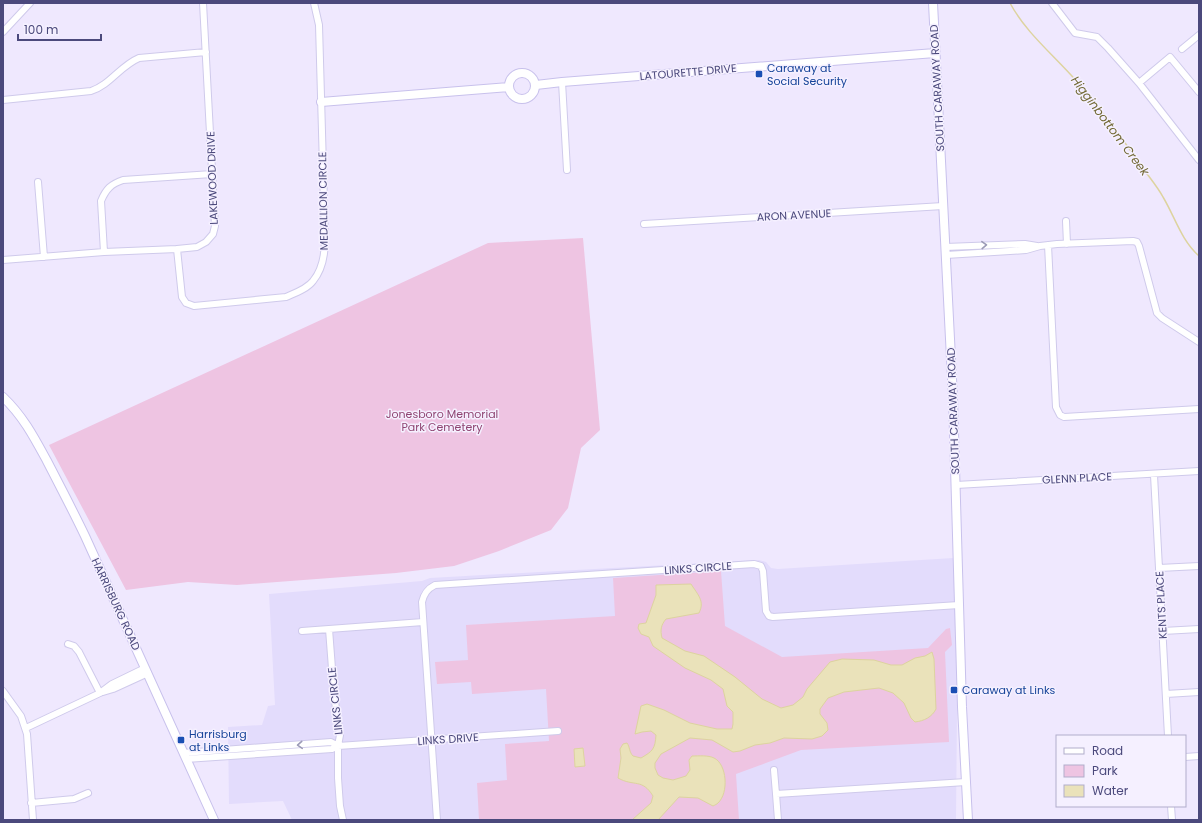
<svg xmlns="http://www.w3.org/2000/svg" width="1202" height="823" font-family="Poppins,sans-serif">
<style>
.residential{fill:#e3dcfc}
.green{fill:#eec4e2}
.water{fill:#eae2ba;stroke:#ddd39f}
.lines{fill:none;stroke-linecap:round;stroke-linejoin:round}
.stream{stroke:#ddd39f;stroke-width:1.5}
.street-casing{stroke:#cfcaeb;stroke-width:8}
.secondary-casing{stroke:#c8c1ec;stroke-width:10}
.street{stroke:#fff;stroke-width:6}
.secondary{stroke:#fff;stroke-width:8}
.oneway{stroke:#9c9bb7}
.transit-dot{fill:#1a4fb4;stroke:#f5f0ff;stroke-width:1.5}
.labels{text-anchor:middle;stroke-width:3;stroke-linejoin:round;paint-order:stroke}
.transit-label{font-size:11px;fill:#164399;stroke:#f5f0ff;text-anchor:start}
.street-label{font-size:11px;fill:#4b497c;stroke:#f5f0ff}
.park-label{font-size:11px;fill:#8f4472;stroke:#f5f0ff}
.water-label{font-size:12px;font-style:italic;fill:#726935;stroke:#f5f0ff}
</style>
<rect width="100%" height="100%" fill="#efe8fe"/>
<path class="residential" d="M953,558L958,605L956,820H292L283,801L229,804L228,727L262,725L268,706L275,705L269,594L422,581L430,578L759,560L766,562L771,568L778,569Z"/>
<path class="green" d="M583,238L600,430L581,448L568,508L551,530L499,551L454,566L396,573L237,585L188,582L126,590L49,445L488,243Z
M721,571L725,626L782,657L928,648L946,629L950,628L952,645L945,652L949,742L801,750L736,774L739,820H479L477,783L507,780L505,744L549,741L546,689L472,694L471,682L437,684L435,662L468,660L466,625L615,616L613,578Z"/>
<path class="water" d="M691,584C698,595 705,601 699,613L666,619C661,625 660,630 662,638L685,651L704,656L735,677L762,699L781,708L793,705L803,697L807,689L830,662L842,659L874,660L891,665H902L915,658L925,656L932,652L934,659L936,709C932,717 924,721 915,722L911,718L904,703L893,693L879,688L844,692L828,698L820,709V714L827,723L828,730L822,736L812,739L784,738L770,743L755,745L740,751L733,752L712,740L690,738L661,754L655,763V768L658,775L663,778L673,780L686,776L690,770L689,760L692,756C699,756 708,755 714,758C727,764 729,793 718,803C717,804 715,805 713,806L698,798L679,797L658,820H632L651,803L653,796C642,778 634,787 618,778L621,758L620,749L623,744L627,743C630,747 629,752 633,756L641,758C653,751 655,749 656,735L651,731L642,732L635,734L641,706L647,704L664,710L690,723L717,729H732L733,724V712L727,706L723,689L711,680L685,668L653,646L649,637L641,634L638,628L639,624L646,623L656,595V585Z
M583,748L585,766L575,767L574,749Z"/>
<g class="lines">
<path class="stream" d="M1010,3C1025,31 1050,52 1071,75C1097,103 1120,135 1142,167C1149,177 1157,186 1163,197C1175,217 1181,240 1199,256"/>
<defs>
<path id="street" d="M1052,3L1075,33L1097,37L1108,48L1139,83L1199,160
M3,32L30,3
M1182,49L1199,35
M562,82L567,170
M1139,83L1170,57L1199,92
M3,100L91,91C110,85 120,66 139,58L206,52
M38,182L44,257
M1066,221L1067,244
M644,224L943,206
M1048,245L1056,407L1060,415L1064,417L1199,409
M945,247L1025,244L1037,246
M177,249L182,297L186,303L194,306L286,297C295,293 307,289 313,281C323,269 325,253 325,239L319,25L314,3
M104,252L101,201C106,189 111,184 123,180L212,174
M946,255L1026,250L1040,246L1057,244L1133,241L1137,242L1139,246L1157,313L1162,318L1199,342
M3,260L104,252L177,249L197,247L206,242L213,234L215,226L203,3
M1154,475L1168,736
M956,485L1199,471
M1159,568L1199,566
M329,629L334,695L340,735L338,746V778L340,806L343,820
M302,631L423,622
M1163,631L1199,629
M68,644L74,646L79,652L100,693
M3,691L21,716L27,734L33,820
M103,692L113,689L148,673
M1166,694L1199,692
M26,728L100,693L112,684L145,668
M183,753L331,742L338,746
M1185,757L1199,756
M186,759L332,749L338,746L558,731
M774,770L776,794
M31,803L74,799L88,793
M1171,806L1172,820
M437,820L422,602C424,594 427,589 435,585L754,564L761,566L763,571L766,611L769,616L773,617L959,605
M778,820L776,794L966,782"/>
<path id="secondary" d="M933,3L953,398L962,707L968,820
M509 86a13 13 0 1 1 26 0a13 13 0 1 1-26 0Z
M536,85L562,82L935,53
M321,102L509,87
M3,397C23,416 34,437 47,461C60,486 73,511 85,536L214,820"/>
</defs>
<use href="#street" class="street-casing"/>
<use href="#secondary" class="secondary-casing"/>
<use href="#street" class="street"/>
<use href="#secondary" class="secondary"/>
</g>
<defs><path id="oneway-chevron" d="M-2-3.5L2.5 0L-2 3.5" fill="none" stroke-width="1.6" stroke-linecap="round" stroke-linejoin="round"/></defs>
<g class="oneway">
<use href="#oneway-chevron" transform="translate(984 245) rotate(-2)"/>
<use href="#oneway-chevron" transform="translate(300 745) rotate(176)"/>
</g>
<g class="transit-dot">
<rect x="755" y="70" width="8" height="8" rx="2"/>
<rect x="950" y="686" width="8" height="8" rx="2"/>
<rect x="177" y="736" width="8" height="8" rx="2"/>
</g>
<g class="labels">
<g class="transit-label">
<text x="767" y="72">Caraway at<tspan x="767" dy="13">Social Security</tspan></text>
<text x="962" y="694">Caraway at Links</text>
<text x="189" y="738">Harrisburg<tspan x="189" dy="13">at Links</tspan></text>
</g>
<g class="street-label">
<text transform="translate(688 72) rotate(-5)" y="4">LATOURETTE DRIVE</text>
<text transform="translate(937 88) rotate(-93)" y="4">SOUTH CARAWAY ROAD</text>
<text transform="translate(212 178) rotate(-92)" y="4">LAKEWOOD DRIVE</text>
<text transform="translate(323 201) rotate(-91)" y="4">MEDALLION CIRCLE</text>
<text transform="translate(794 215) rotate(-3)" y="4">ARON AVENUE</text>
<text transform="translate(953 411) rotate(-92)" y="4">SOUTH CARAWAY ROAD</text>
<text transform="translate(1077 478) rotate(-3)" y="4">GLENN PLACE</text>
<text transform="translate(698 568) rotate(-4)" y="4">LINKS CIRCLE</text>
<text transform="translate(116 604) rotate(65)" y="4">HARRISBURG ROAD</text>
<text transform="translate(1161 605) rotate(-93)" y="4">KENTS PLACE</text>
<text transform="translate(335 701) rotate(-96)" y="4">LINKS CIRCLE</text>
<text transform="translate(448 739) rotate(-4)" y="4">LINKS DRIVE</text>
</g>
<g class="park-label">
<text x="442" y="418">Jonesboro Memorial<tspan x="442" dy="13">Park Cemetery</tspan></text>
</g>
<g class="water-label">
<text transform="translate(1110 126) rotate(53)" y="4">Higginbottom Creek</text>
</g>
</g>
<rect width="1202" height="823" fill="none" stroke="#4b497c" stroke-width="8"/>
<rect x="1056" y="735" width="130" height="72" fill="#f5f0ff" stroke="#b1adcb"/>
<rect x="1064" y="748" width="20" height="6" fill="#ffffff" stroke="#b1adcb"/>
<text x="1092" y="755" font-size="12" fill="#4b497c">Road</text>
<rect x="1064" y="765" width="20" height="12" fill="#eec4e2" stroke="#b1adcb"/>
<text x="1092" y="775" font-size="12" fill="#4b497c">Park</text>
<rect x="1064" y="785" width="20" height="12" fill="#eae2ba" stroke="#b1adcb"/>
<text x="1092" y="795" font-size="12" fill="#4b497c">Water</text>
<path d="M18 34v6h83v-6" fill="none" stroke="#4b497c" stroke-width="2"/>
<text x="24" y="34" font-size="12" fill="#4b497c" stroke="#f5f0ff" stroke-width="3" paint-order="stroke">100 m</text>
</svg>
